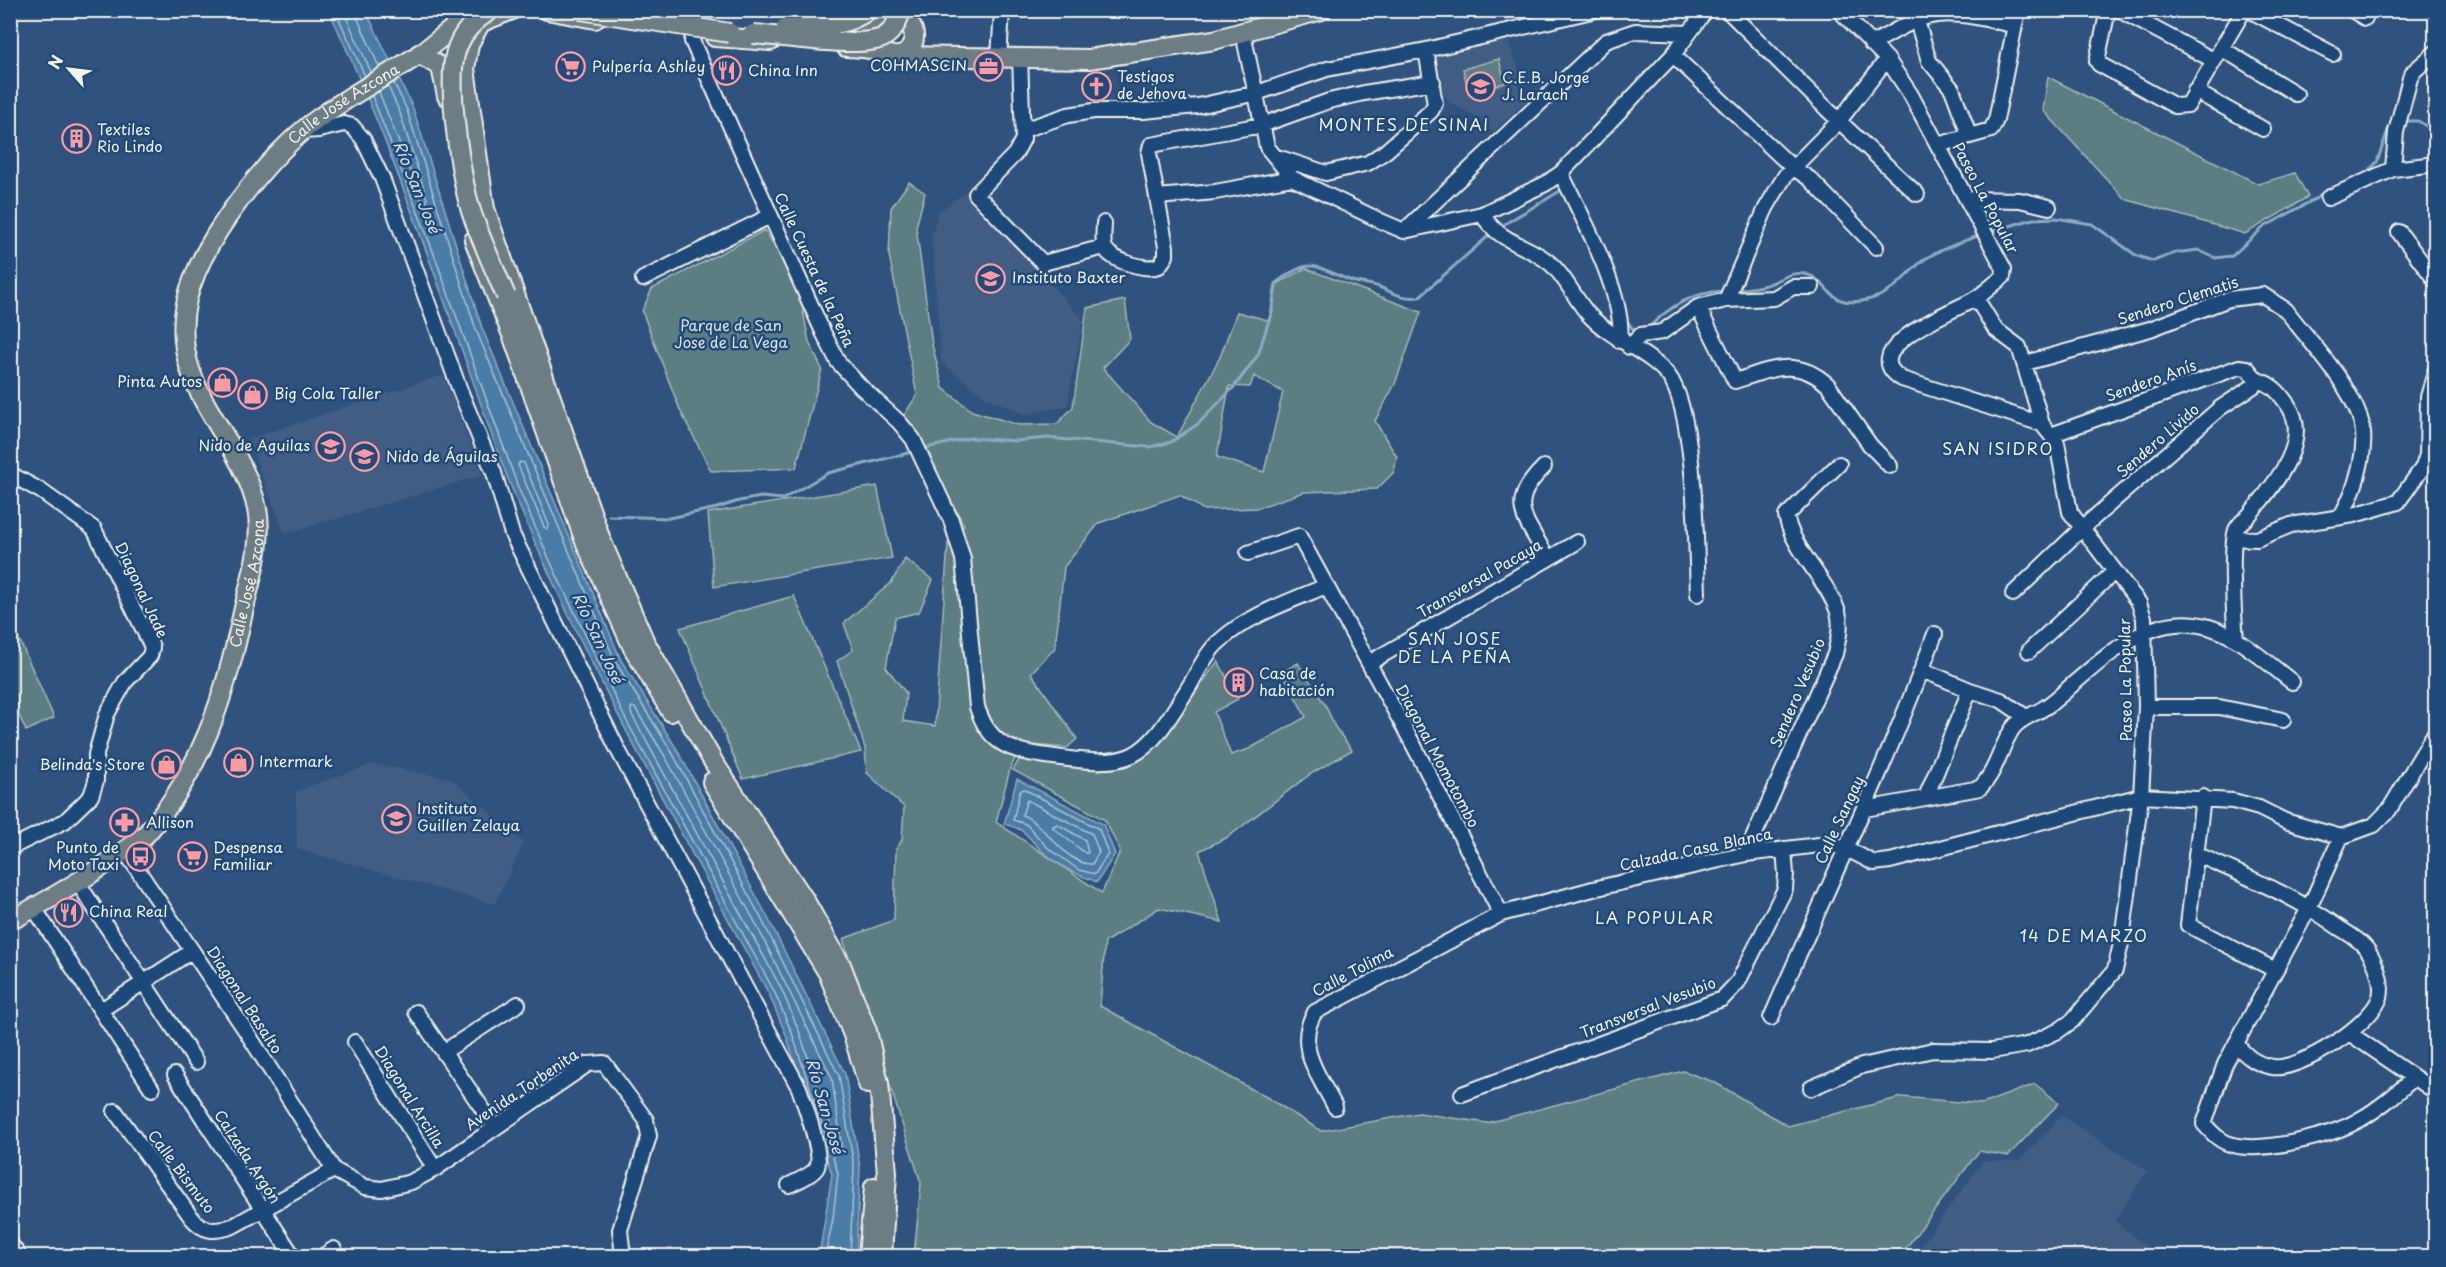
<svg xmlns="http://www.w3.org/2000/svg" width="2446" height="1267" font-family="'Playpen Sans',sans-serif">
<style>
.built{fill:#425d83}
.green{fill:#5b7e83;stroke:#a8b8b6;stroke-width:1.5;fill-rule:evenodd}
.water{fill:#4a7ba7;stroke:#8eaac1;stroke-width:1.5}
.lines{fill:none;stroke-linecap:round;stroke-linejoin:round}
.shore{stroke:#b0c2ce;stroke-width:1.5}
.stream{stroke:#8eaac1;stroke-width:3}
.minor-casing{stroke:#f4f1e8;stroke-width:18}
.major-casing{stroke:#f4f1e8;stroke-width:22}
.minor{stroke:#1f4a7a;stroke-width:14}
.major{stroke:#6c7e84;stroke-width:18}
.major-bridge-casing{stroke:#f4f1e8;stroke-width:22;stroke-linecap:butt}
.major-bridge{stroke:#6c7e84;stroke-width:18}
.labels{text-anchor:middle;stroke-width:5;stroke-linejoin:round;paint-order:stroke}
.poi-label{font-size:15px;fill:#f4f1e8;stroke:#1f4a7a;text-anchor:start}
.street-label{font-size:15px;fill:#f4f1e8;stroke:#1f4a7a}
.park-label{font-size:15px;fill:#dde0d9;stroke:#1f4a7a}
.neighbourhood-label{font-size:16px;letter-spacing:1.5px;fill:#f4f1e8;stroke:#1f4a7a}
.water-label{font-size:16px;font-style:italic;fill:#dadfde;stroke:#1f4a7a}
</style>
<rect width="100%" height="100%" fill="#2f537e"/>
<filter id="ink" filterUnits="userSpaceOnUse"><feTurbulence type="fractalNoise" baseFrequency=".0167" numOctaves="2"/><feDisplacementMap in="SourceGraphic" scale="12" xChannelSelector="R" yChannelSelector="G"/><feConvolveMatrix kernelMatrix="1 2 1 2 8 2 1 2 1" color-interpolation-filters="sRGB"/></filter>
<g filter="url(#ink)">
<path class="built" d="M1506,35L1520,74L1516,82L1529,98L1493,132L1480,119L1451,103L1442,93L1433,55Z
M967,191L1083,320L1067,406L1025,414L984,396L941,362L932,237L937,213Z
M443,375L482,475L285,534L248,439Z
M373,764L452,779L524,843L494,904L297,849L296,791Z
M2062,1116L2147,1171L2115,1221L2158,1256H1914L1983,1161H2019Z"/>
<path class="green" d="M1499,59L1505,83L1469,93L1463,69Z
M2048,77L2258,184L2295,173L2308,197L2245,234L2125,199L2043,110Z
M909,182L925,193L916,227L932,344L943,388L972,411L1019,425L1057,424L1073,407L1087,308L1125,300L1130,339L1103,368L1151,422L1177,437L1220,357L1237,312L1271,321L1277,284L1305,268L1421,312L1395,384L1375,421L1397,457L1394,472L1377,489L1304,492L1257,508L1204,510L1180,495L1099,523L1064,567L1055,648L1031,673L1077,739L1067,748L1022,744L1010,769L996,822L1102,893L1120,851L1105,820L1013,770L1020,758L1100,770L1140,752L1167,732L1218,661L1238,699L1214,712L1231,755L1249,749L1306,717L1282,672L1298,663L1326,706L1335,727L1352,750L1309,775L1228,837L1199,851L1222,922L1159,908L1105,942L1100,1006L1268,1098L1321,1131L1419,1113L1487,1123L1683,1071L1714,1082L1788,1126L1902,1097L1982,1104L2035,1084L2059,1103L2008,1156L1979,1151L1900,1256H914L921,1183L843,939L894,920L896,849L902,840L904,807L867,773L865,748L837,661L853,650L844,623L891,583L905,559L933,580L919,612L895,618L886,667L906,693L903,721L935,726L948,543L964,525L904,415L917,395L889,255L891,208ZM1254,376L1283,392L1264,472L1217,457L1229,386L1250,387Z
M765,230L798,285L809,342L822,369L796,468L711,471L680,410L642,311L652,289Z
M877,486L892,558L714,587L708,513Z
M794,596L861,752L743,779L680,628Z
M11,621L54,718L26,731L11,697Z"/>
<path class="water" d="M329,11H366L413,108L482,328L621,660L678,751L768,918L845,1074L860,1167L856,1256H819L832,1174L786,1035L769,994C679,829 585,665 513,491C495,448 481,403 465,359C423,242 382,123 329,11Z
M1017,779L1103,824L1115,854L1097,882C1077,875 1058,865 1042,851C1025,835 1028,830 1004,824Z"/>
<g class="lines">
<path class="shore" d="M335,10L365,76
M343,10L371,72
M354,10L379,67
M394,83L407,110L476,330L616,663L673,754L762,920L839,1076L854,1167L850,1256
M379,92L422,201L426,203L427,199L400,113L388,86
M372,96L430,243L518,487L550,561L624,716L774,991L792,1033L838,1173L833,1219L825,1256
M520,462L524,463L549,525L547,529L544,527L518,465Z
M631,707L635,708L666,758L756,924L832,1078L842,1149L838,1148L799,1031L781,988L631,713Z
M1024,789L1099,829L1108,854L1095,874L1079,870L1047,847L1026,824L1013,820L1020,791Z
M1027,800L1092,834L1099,852L1092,864C1066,866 1045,823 1022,815Z
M1057,824L1085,840L1088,853H1085L1052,827Z"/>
<path class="stream" d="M2404,121H2418L2436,132
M2366,174L2377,162L2389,127L2395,122
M1498,228L1565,188
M1989,232L2033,219L2056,218L2092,224L2137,256L2153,261L2175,253L2198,250L2215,258L2232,256L2264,227L2324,194
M1734,290C1744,289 1756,288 1766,285C1780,281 1788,271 1805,274C1832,280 1825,313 1874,298C1897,291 1907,272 1925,259C1942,248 1962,242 1980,235
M1624,316L1632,328L1640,330
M1647,329C1669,307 1692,292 1724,291
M922,449L970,438L1016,441L1047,438L1150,447L1171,442L1198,424L1234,387L1258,355L1271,314L1276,283C1312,255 1314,267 1352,281C1361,284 1371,283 1379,287C1394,293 1402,299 1419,297L1493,232
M609,516L669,518L717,508L739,501L761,497L783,499L828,473L916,451"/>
<defs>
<path id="minor" d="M1727,10L1839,121L1917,194
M2108,10L2097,61L2099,64L2175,106L2188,105L2244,10
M2119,10L2213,60
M2249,10L2333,54
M2352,10L2365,18
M1917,21L1929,61L1952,89L1969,134
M697,23L692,41L823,332L838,362L861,387L899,422L913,439L951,520L963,559L977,707C988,741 1006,750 1040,755C1134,769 1141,765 1190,685C1199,670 1207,651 1221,640C1247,616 1293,600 1326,586
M1243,33L1267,147L1292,178L1383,222L1404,231L1482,214L1545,184L1561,173L1673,55L1706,10
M1871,44C1889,35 1907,22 1926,17C1954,9 1986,20 2014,25
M2221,48L2296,94
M1673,55L1792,167L1810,179L1876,247
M999,58L1002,10
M1020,58L1023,139L1015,154L976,194L1043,263L1104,247
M2195,91L2263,129
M1023,130L1068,115L1094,111H1143L1198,106L1257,93L1327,69L1426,50L1596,10
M304,131L319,130L344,124L352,126L363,139L382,178L461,393L494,473L512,534L617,748L799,1088C804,1102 823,1155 817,1167C813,1175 797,1181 789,1185
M1938,145L1991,130L1996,120L2018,10
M1274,156L1326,173L1368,163L1386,151L1431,111L1435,104L1426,50
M2393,169L2436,164
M1561,173C1581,215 1626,296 1620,341
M1157,197L1215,192L1292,178
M2328,198L2393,169L2396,132L2410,78L2414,71L2436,52
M1967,199L2020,200L2049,207
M1482,214C1501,245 1527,243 1551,264C1566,277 1575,300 1589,315C1611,339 1650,353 1668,375C1696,411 1696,546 1698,594
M1104,223C1104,230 1102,242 1105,248C1111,261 1146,271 1159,266L1166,256V247L1149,153L1151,145L1262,125L1329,101L1364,93L1433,82
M1405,230L1606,41L1635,31L1689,33
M2399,232L2436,281
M643,279L770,216
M1976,298L1995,329L2019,347L2042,424
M1726,300L1766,208L1785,176L1839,121L1887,59
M1698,307L1735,381C1770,370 1796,356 1828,385L1870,445L1890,466
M1629,347L1641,335L1662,332L1698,307L1726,300L1774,298L1793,287H1812
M2025,363L2150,329L2229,299L2263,295L2286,310C2311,344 2346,378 2360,418C2370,446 2355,492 2341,516
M2051,435L2239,367L2247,368L2257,380
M1544,467C1505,505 1526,518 1548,559
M10,474L41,491L94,529L152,647L150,656L125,682L107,714L96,754V781L91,796L65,821L10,848
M2235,538L2257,539L2291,525L2354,515L2398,502L2423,467L2427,455L2428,397L2436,369
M1248,553L1299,536L1413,744L1501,914
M2013,594L2081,529L2220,408L2255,385L2257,380
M2236,639C2234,619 2230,547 2236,530C2238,524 2247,518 2251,513C2273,486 2313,441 2288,405C2279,392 2272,384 2257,380
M2029,651L2114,572
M1369,663L1577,542
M1922,670L1970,690L1926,797
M1970,690L2001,700L2026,717
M2146,707H2219L2283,720
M2203,797L2188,925L2275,970
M1865,809L1980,788C1997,771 2000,747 2013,728C2021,718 2033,715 2044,708C2054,702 2063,693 2072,685C2121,643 2171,598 2237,640C2256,652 2274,668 2292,682
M2341,837L2310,906L2225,1064L2204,1124C2213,1134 2220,1142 2233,1145C2263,1153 2332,1136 2359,1120C2379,1109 2397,1093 2414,1078
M125,851L246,1031L334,1170L365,1187L382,1189L411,1182L435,1169L588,1064L604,1063L646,1120L649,1136L620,1230L623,1256
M1746,854L1835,654C1838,640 1842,626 1838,612C1826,578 1794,552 1786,516L1839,464
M2196,854C2245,876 2295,896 2338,927C2347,933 2357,938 2364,946C2374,956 2384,983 2380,997C2372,1024 2300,1071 2273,1067C2257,1065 2244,1055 2236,1043
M78,883L196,1062
M34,908L152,1089
M101,1010L192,951
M416,1012L495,1127
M1771,1018C1826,890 1887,765 1935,634
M2349,1033L2436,1092
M355,1042L435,1169
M445,1051L518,1004
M175,1075L293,1256
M1811,1088L1862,1066L1933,1050L1992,1051L2027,1045L2058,1031L2072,1021L2115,970L2122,939L2141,796L2146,707L2144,618L2139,603L2070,512L2057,443L2042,424L1902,379C1853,349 1954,311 1973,300C1984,294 1993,284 2003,277L2004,269L1911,95L1887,59L1839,10
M1462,1094L1722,999L1738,982L1785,889L1786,874L1784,849
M1335,1107C1319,1075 1294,1046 1315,1012L1501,914L1593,889L1746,854L1827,844L1847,849L1874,863L1890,861L2141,796L2233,801L2259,808L2285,821L2341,837L2374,825L2389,810L2436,731
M115,1111L191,1217C204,1233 215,1232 233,1226L334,1170
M10,1243L19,1256
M323,1256L334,1249"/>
<g id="major">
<path d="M547,10L595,19"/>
<path d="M481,22L469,44L465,69L485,209L601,540L645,642L714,763L804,899L841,965L867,1031L879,1083L887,1173L882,1256"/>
<path d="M477,24L512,10"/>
<path d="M828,30L865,29L876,25"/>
<path d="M715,37L771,41"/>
<path d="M846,47C854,47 862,48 870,49C885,53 903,65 912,45C916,37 914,30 909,23L897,16L880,22L873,37L880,52"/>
<path d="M419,54L441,67L447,96"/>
<path d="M901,56L1089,59L1214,40L1322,10"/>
<path d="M474,240L514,340L584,539L633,648L671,712"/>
<path d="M712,782L828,973L853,1035L868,1084"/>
<path id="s1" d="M10,921C45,902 78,883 110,861C122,852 137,844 147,833C201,772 225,696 242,617C249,584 264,543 257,509C241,433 166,387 187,299C201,241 270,152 319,118C350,95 385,77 417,56C438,42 456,24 477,10"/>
<path d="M868,1256L874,1187"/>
</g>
</defs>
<use href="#minor" class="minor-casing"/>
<use href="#major" class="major-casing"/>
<use href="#minor" class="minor"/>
<use href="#major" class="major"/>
<defs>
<path id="major-bridge" d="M491,10C474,20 462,32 456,51C446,83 461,178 471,211C481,240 494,268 506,296
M580,10L730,33
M786,28C813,26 846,28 868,10
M753,34C782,36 862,49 884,37C894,31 898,21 901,10"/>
</defs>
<use href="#major-bridge" class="major-bridge-casing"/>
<use href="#major-bridge" class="major-bridge"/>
</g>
</g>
<defs>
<symbol id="office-ring" viewBox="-11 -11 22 22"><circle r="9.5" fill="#1f4a7a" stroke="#ff9aa2" stroke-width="1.5"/><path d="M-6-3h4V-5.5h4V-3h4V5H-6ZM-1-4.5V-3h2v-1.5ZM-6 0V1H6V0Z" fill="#ff9aa2"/></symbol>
<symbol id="supermarket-ring" viewBox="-11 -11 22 22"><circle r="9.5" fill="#1f4a7a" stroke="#ff9aa2" stroke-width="1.5"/><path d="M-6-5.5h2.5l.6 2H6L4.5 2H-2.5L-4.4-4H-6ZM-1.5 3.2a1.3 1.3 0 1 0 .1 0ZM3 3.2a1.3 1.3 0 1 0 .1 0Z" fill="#ff9aa2"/></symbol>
<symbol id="restaurant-ring" viewBox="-11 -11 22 22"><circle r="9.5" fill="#1f4a7a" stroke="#ff9aa2" stroke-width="1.5"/><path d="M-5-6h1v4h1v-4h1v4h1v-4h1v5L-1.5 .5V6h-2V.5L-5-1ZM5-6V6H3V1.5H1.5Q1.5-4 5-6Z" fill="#ff9aa2"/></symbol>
<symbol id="church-ring" viewBox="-11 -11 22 22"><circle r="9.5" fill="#1f4a7a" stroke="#ff9aa2" stroke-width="1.5"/><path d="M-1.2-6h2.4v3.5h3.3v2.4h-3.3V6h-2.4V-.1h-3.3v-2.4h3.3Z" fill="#ff9aa2"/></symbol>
<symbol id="school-ring" viewBox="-11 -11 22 22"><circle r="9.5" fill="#1f4a7a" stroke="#ff9aa2" stroke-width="1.5"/><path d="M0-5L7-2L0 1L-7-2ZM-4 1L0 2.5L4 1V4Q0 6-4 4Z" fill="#ff9aa2"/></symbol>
<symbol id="building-ring" viewBox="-11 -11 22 22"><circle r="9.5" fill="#1f4a7a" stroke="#ff9aa2" stroke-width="1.5"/><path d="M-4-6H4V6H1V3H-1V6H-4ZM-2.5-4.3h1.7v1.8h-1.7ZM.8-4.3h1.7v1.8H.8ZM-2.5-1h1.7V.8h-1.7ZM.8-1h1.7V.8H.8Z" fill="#ff9aa2"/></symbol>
<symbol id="shop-ring" viewBox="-11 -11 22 22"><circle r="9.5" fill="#1f4a7a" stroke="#ff9aa2" stroke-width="1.5"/><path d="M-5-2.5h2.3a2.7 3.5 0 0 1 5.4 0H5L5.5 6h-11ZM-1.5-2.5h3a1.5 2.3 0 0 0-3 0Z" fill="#ff9aa2"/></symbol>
<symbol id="pharmacy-ring" viewBox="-11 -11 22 22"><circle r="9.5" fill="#1f4a7a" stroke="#ff9aa2" stroke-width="1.5"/><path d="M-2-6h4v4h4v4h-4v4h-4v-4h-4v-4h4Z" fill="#ff9aa2"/></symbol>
<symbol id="bus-ring" viewBox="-11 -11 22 22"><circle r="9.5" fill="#1f4a7a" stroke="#ff9aa2" stroke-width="1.5"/><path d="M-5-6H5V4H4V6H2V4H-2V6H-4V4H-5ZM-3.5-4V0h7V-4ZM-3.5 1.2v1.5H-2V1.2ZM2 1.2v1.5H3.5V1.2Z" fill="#ff9aa2"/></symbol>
</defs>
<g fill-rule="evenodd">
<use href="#office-ring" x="972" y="50" width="33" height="33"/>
<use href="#supermarket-ring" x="554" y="50" width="33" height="33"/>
<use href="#restaurant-ring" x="710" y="54" width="33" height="33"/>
<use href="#church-ring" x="1080" y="70" width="33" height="33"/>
<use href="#school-ring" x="1464" y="70" width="33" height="33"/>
<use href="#building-ring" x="60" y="122" width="33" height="33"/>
<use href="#school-ring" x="974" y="262" width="33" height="33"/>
<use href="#shop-ring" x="206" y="366" width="33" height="33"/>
<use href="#shop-ring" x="236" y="378" width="33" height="33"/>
<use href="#school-ring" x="314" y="430" width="33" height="33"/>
<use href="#school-ring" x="348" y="440" width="33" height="33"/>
<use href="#building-ring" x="1222" y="666" width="33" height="33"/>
<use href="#shop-ring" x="222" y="746" width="33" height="33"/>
<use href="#shop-ring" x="150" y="748" width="33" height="33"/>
<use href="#school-ring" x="380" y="802" width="33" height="33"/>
<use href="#pharmacy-ring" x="108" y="806" width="33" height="33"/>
<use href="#bus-ring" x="124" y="840" width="33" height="33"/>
<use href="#supermarket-ring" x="176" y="840" width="33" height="33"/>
<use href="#restaurant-ring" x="52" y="896" width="33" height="33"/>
</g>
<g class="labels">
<g class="poi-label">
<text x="967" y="71" text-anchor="end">COHMASCIN</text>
<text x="592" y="72">Pulpería Ashley</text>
<text x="748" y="76">China Inn</text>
<text x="1117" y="82">Testigos<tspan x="1117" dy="17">de Jehova</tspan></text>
<text x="1502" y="83">C.E.B. Jorge<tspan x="1502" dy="17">J. Larach</tspan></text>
<text x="97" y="135">Textiles<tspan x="97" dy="17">Rio Lindo</tspan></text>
<text x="1012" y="283">Instituto Baxter</text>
<text x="202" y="387" text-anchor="end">Pinta Autos</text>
<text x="274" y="399">Big Cola Taller</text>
<text x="310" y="451" text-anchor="end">Nido de Aguilas</text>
<text x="386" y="462">Nido de Águilas</text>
<text x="1259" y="679">Casa de<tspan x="1259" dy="17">habitación</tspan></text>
<text x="259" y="767">Intermark</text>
<text x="145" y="770" text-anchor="end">Belinda's Store</text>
<text x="417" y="814">Instituto<tspan x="417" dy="17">Guillen Zelaya</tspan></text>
<text x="146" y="828">Allison</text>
<text x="119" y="853" text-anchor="end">Punto de<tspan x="119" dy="17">Moto Taxi</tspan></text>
<text x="213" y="853">Despensa<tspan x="213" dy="17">Familiar</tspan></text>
<text x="89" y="917">China Real</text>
</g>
<g class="street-label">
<text dy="5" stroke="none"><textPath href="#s1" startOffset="994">Calle José Azcona</textPath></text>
<text transform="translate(1985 198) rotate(62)" y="5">Paseo La Popular</text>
<text transform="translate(814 270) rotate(65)" y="5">Calle Cuesta de la Peña</text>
<text transform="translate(2178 301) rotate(-18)" y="5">Sendero Clematis</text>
<text transform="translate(2151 381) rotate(-20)" y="5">Sendero Anís</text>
<text transform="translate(2158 441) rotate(-41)" y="5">Sendero Livido</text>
<text transform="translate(1480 579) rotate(-30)" y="5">Transversal Pacaya</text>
<text dy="5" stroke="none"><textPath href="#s1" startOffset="436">Calle José Azcona</textPath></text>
<text transform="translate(141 590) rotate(65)" y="5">Diagonal Jade</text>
<text transform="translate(2126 680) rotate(-91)" y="5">Paseo La Popular</text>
<text transform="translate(1798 693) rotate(-67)" y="5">Sendero Vesubio</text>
<text transform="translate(1437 756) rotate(62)" y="5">Diagonal Momotombo</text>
<text transform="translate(1840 820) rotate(-65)" y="5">Calle Sangay</text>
<text transform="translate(1696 850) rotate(-12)" y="5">Calzada Casa Blanca</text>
<text transform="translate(1353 972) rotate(-28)" y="5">Calle Tolima</text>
<text transform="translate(244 1000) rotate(57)" y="5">Diagonal Basalto</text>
<text transform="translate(1648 1008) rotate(-21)" y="5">Transversal Vesubio</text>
<text transform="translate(522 1090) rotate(-34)" y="5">Avenida Torbenita</text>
<text transform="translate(409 1097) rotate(58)" y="5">Diagonal Arcilla</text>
<text transform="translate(247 1157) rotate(57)" y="5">Calzada Argón</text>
<text transform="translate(181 1172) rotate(53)" y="5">Calle Bismuto</text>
</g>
<g class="park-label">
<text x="731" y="331">Parque de San<tspan x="731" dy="17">Jose de La Vega</tspan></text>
</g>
<g class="neighbourhood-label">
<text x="1404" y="131">MONTES DE SINAI</text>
<text x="1998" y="455">SAN ISIDRO</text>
<text x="1455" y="645">SAN JOSE<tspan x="1455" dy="18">DE LA PEÑA</tspan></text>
<text x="1655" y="924">LA POPULAR</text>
<text x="2084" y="942">14 DE MARZO</text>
</g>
<g class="water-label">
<text transform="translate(417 187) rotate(68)" y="6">Río San José</text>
<text transform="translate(598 638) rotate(65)" y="6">Río San José</text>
<text transform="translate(825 1106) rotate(74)" y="6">Río San José</text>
</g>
</g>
<rect width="2446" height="1267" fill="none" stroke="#1f4a7a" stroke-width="36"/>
<rect x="18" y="18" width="2410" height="1231" fill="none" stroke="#f4f1e8" stroke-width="2" filter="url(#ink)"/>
<g transform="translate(69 69) rotate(298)" stroke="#1f4a7a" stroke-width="4.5" paint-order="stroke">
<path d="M0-4.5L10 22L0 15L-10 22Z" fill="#f4f1e8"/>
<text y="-9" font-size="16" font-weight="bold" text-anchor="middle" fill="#f4f1e8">N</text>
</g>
</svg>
